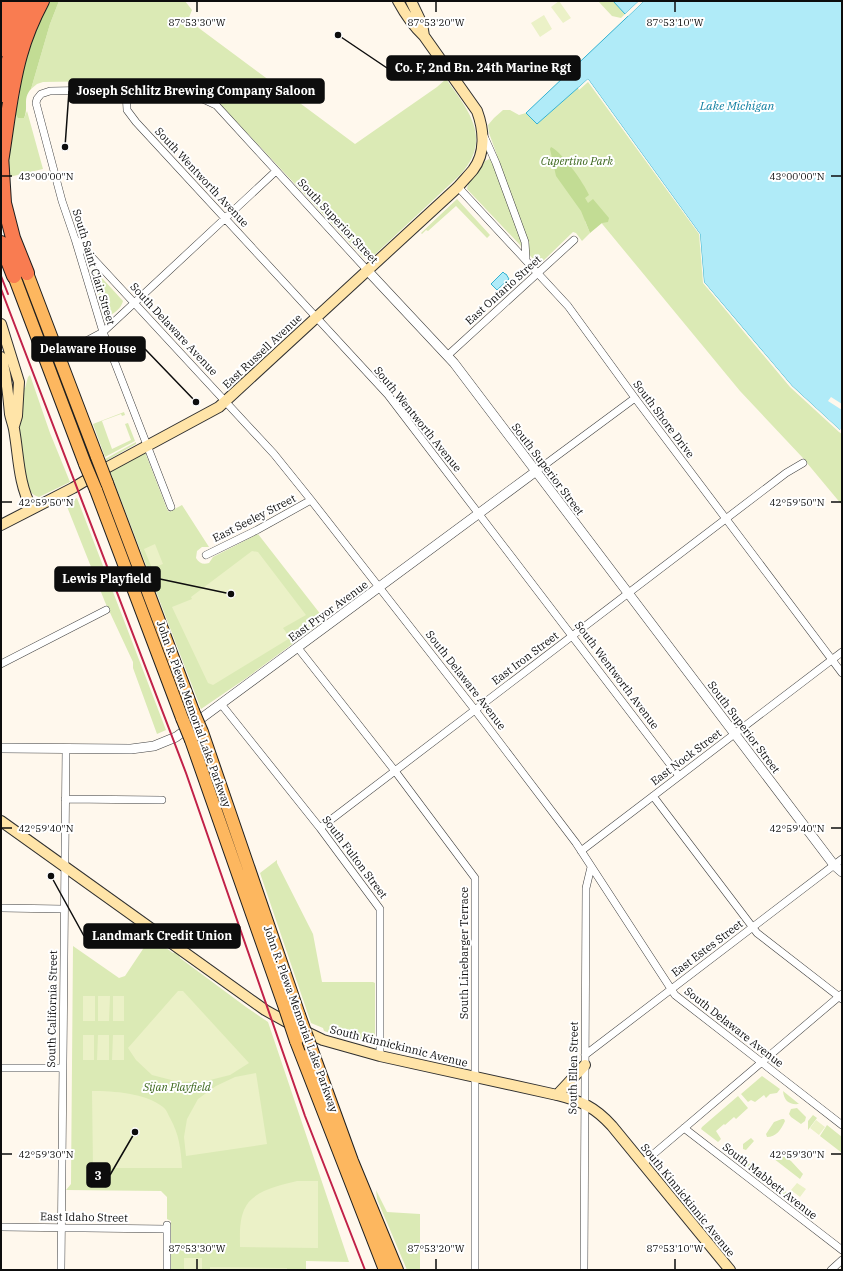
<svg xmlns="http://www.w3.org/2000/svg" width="843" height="1271" font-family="'IBM Plex Serif',serif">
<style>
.green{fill:#dbeab5}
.forest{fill:#c2dc94}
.pitch{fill:#ebf1c7}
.water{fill:#b0ebf8;stroke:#34b2d1}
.pier{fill:#fff8ed}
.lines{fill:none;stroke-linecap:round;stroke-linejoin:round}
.minor-casing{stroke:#404040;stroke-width:8}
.tertiary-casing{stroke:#404040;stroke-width:10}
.secondary-casing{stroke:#2f2f2f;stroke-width:12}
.primary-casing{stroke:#1e1e1e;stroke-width:14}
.motorway-casing{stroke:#1e1e1e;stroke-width:16}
.minor{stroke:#fff;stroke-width:7}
.tertiary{stroke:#fff;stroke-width:9}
.secondary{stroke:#ffe4a8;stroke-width:10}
.primary{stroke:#fdb75f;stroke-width:12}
.motorway{stroke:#f97c51;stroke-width:14}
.rail{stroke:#c12148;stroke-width:2}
.primary-bridge-casing{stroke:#1e1e1e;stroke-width:14;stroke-linecap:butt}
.primary-bridge{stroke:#fdb75f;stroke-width:12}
.ticks{fill:none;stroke:#0d0d0d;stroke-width:1.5}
.labels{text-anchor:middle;stroke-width:4;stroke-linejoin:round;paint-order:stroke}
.park-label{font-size:11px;font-style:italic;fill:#3a661b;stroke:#fff}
.street-label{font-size:11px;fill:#0d0d0d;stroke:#fff}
.water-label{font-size:12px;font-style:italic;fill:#1280a2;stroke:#fff}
.ticks-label{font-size:10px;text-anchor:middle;fill:#0d0d0d;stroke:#fff;stroke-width:4;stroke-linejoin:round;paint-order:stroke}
.leader{fill:none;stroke:#0d0d0d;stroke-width:1.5}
.callout-dot{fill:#0d0d0d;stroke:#fff;stroke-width:1.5}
.callout{fill:#0d0d0d;stroke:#0d0d0d;stroke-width:1.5}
.callout-label{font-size:12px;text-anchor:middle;font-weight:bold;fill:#fff}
</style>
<rect width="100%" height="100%" fill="#fff8ed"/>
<path class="green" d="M59,1H185L192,10L188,20L355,144L437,87L446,79C469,111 493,139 460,175L370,259L364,258L207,90L109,81L43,82L37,84L31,89L50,24Z
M598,1H613L625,14L621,18L612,16Z
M588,79L842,432V505L802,457L740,391L594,214L585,221L590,233L582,241L576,233L573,232L541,263H537L467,189L468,184L480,169L485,161L497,155L489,133L488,125L494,118L503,110H510L519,115L526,113L537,124Z
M19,90V99L15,113L24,118L27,111L43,169L9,177C7,146 12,120 19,90Z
M457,199L490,235L487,238L456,206L428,231L426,230L422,234L421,233Z
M91,266L123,301C122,307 113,316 106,316L104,313L90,267Z
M30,375L50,433L70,482L39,497C36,496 33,495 31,492C24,480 19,434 20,419C21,409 23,399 24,388H25L28,377Z
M124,412L125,415L122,416L121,414L102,421L112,449L131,440L125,424L128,423L135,441L105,457L93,424Z
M136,442V444L106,461L105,459Z
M145,452L167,509L169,512L182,505L209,547H202L197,551L196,558C199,563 203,565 209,563L213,557L258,534L325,620L245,679L201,709L110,471Z
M77,498L166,730L157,734L133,668V662L105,602L66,504Z
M277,860V863L313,934L322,982H373L375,983V1041L372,1044L343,1037L324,1031L323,1028L311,1023L260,873Z
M151,937L173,953L175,952L179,955L180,958L246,1007L268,1022L349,1262L306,1261V1270H171V1221L167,1219V1197L161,1191L66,1190L71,1184L73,946L119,978L125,976Z
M762,1076L780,1089L777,1093L770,1094L766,1098L764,1095L755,1102L751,1100L748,1102L741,1094Z
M783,1091L799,1104C789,1105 784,1101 783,1091Z
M738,1096L748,1108L736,1119L734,1117L725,1125L724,1124L716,1131L721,1139L718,1142L701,1129L702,1127Z
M797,1108L806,1117L805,1121L801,1124L791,1117L789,1114L791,1109Z
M813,1115L817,1118L808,1130V1121Z
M782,1119H784L785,1121C781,1130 776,1137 767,1137L766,1134L774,1122Z
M827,1125L842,1137V1153L820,1136Z
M751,1138L754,1141L746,1150L743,1149V1144Z
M772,1151H776L791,1161L803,1174L800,1179L769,1155Z
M747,1162L789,1194L787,1197L745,1165Z
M376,1190L387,1212L420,1214V1270H407L377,1199Z"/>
<path class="forest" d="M45,1H59L50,24L31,89C22,99 29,107 24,118H18L15,113L19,99L22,63Z
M551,147C562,152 584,183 589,195L585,198L588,203L593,199L609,218L608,222L602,223L590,233L581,211L556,176L550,149Z"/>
<path class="pitch" d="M559,1L571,18L563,23L551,7Z
M544,15L552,29L540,37L531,23Z
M155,544L163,564L152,568L144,549Z
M252,551L258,552L306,615L283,628L290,638L213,685L208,683L172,607L192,599L191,597Z
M178,991H183L249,1063L230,1075L206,1081L179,1082L152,1075L136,1060L128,1048Z
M83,996H95V1021H83Z
M98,996H110L109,1021H98Z
M113,996H124V1021H113Z
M83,1035H94V1060H83Z
M98,1035H109V1060H97Z
M113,1035H124V1060H112Z
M256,1073L267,1144L186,1156L184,1137L187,1119L198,1099L216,1086L235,1077Z
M92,1091C114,1091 145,1093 163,1107C166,1109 168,1114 170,1118C179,1134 181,1149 182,1168H93Z
M816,1120L825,1127L819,1135L810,1128Z
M297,1181H318V1248L240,1247C240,1235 239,1222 244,1210C251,1191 280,1185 297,1181Z
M797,1183L806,1189L800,1197L791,1190Z
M184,1258H202V1270H184Z
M210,1267L287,1268V1270H210Z"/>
<path class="water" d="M613,1H639L625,14Z
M644,1H842V432L792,386L704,282L700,234L588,79L537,124L526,113Z
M503,272L505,274H506L509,279L497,290L491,284Z"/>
<path class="pier" d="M639,1H644L628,16L625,14Z
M588,79L700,234L704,282L792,386L840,430L842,427V434L839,432L790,387L703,283L699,234L588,82L579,90L578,88Z
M831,397L842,404V410L828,401Z"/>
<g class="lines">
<defs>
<path id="minor" d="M126,92L127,110L136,122L388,395L679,776
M484,136L496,163L525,242L526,258
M458,187L568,306L635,398L842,673
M75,239L274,454L311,500L475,710L576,843L675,995L842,1125
M71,349L103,332L276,171
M447,356L574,240
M535,472L635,398
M171,507L103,332L75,239L62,201L36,103L37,99L41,94L50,91L102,90L203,99L216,105L367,270
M206,555L257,530L311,500
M298,648L395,771L475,878V1270
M1,664L106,610
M221,704L320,828L380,909V1056
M653,796L757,933L842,999
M65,799L162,800
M320,828L786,473L803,463
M581,851L842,652
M1,908L64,909
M585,1055L842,859
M1,1068H63
M684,1128L842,1250
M643,1163L842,994
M1,1227L167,1229
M61,1270L66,749
M167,1270V1225
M584,1270L586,888L591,867
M831,1270L842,1260"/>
<path id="tertiary" d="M367,270L454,363L834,865L842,872
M1,748L131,749L154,746L176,737L535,472"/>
<path id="secondary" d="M411,1L422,24L424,36
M1,324L19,382L17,416L14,426
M1,357C7,375 8,394 10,414C11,419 13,424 14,429C19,457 18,483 32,509
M1,525L73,488L108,467L219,407L458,187C463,181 468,176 473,170C486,153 484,130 477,111L424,36C413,26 405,14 398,1
M1,821L265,1010L292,1025L323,1040L380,1056L557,1095C581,1101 595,1107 612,1126L730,1270
M557,1095L585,1065"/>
<path id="primary" d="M27,273L97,457
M14,276L85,464
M107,483L193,711
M96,490L182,718
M202,732L299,1015
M191,740L285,1008
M296,1041L385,1270
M311,1048L352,1161L397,1270"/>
<path id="motorway" d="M1,18L6,1
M1,49L6,30L17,1
M3,95L7,68L16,30L28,1
M1,155L4,203L13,238L27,273
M1,162C7,126 10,90 20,55C25,37 33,18 42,1
M1,243L14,276"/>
</defs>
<use href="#minor" class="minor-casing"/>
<use href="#tertiary" class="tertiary-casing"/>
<use href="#secondary" class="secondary-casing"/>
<use href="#primary" class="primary-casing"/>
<use href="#motorway" class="motorway-casing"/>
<use href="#minor" class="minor"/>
<use href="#tertiary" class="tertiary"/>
<use href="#secondary" class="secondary"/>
<use href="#primary" class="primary"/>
<use href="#motorway" class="motorway"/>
<path class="rail" d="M1,276L8,294
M1,289L186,773L305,1116L365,1270"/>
<defs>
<path id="primary-bridge" d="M97,457L107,483
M85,464L96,490
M193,711L202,732
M182,718L191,740
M285,1008L296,1041
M299,1015L311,1048"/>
</defs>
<use href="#primary-bridge" class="primary-bridge-casing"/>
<use href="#primary-bridge" class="primary-bridge"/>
</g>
<path class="ticks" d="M197,2V12M436,2V12M675,2V12M2,176H12M831,176H841M2,502H12M831,502H841M2,828H12M831,828H841M2,1154H12M831,1154H841M197,1259V1269M436,1259V1269M675,1259V1269"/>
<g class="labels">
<g class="park-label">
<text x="577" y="165">Cupertino Park</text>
<text x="177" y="1091">Sijan Playfield</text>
</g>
<g class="street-label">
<text transform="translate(202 177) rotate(47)" y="4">South Wentworth Avenue</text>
<text transform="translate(338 221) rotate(47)" y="4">South Superior Street</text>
<text transform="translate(94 267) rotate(73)" y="4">South Saint Clair Street</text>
<text transform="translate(503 290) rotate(-42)" y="4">East Ontario Street</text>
<text transform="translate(174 329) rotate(47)" y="4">South Delaware Avenue</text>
<text transform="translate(262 351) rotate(-43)" y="4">East Russell Avenue</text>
<text transform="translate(418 419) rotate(51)" y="4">South Wentworth Avenue</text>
<text transform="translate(664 419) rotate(53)" y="4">South Shore Drive</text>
<text transform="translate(548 469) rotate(53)" y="4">South Superior Street</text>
<text transform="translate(254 518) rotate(-27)" y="4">East Seeley Street</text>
<text transform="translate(328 611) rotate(-36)" y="4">East Pryor Avenue</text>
<text transform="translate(525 658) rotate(-37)" y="4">East Iron Street</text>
<text transform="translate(617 675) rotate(53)" y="4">South Wentworth Avenue</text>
<text transform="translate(466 680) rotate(52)" y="4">South Delaware Avenue</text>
<text transform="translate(194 714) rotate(70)" y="4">John R. Plewa Memorial Lake Parkway</text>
<text transform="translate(744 727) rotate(53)" y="4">South Superior Street</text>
<text transform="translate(686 757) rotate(-37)" y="4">East Nock Street</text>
<text transform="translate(355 857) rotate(53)" y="4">South Fulton Street</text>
<text transform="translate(707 948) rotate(-37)" y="4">East Estes Street</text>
<text transform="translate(464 953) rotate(-90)" y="4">South Linebarger Terrace</text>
<text transform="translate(52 1009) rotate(-89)" y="4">South California Street</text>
<text transform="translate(301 1019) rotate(70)" y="4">John R. Plewa Memorial Lake Parkway</text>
<text transform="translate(734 1027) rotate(38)" y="4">South Delaware Avenue</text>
<text transform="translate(399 1046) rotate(14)" y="4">South Kinnickinnic Avenue</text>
<text transform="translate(573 1068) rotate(-89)" y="4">South Ellen Street</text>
<text transform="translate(770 1181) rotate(38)" y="4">South Mabbett Avenue</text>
<text transform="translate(688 1200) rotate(51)" y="4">South Kinnickinnic Avenue</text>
<text transform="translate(84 1217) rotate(1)" y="4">East Idaho Street</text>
</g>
<g class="water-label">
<text x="737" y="110">Lake Michigan</text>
</g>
</g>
<g class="ticks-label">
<text x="197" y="26">87°53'30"W</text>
<text x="436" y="26">87°53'20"W</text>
<text x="675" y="26">87°53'10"W</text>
<text x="46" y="180">43°00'00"N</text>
<text x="797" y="180">43°00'00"N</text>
<text x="46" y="506">42°59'50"N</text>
<text x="797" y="506">42°59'50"N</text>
<text x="46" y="832">42°59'40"N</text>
<text x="797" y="832">42°59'40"N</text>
<text x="46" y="1158">42°59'30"N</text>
<text x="797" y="1158">42°59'30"N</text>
<text x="197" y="1252">87°53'30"W</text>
<text x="436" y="1252">87°53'20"W</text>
<text x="675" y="1252">87°53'10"W</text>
</g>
<path class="leader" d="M338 35L387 68M65 147L69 91M196 402L145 349M231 594L160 579M51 876L84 936M135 1132L110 1175"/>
<g class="callout-dot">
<circle cx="338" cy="35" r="4"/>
<circle cx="65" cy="147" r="4"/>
<circle cx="196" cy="402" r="4"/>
<circle cx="231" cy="594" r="4"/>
<circle cx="51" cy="876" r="4"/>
<circle cx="135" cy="1132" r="4"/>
</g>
<g class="callout">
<rect x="387" y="56" width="193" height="24" rx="4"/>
<rect x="69" y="79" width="255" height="24" rx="4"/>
<rect x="32" y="337" width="113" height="24" rx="4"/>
<rect x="55" y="567" width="105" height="24" rx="4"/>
<rect x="84" y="924" width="156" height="24" rx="4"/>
<rect x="87" y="1163" width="23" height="24" rx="4"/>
</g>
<g class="callout-label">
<text x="483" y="72">Co. F, 2nd Bn. 24th Marine Rgt</text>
<text x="196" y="95">Joseph Schlitz Brewing Company Saloon</text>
<text x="88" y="353">Delaware House</text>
<text x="107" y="583">Lewis Playfield</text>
<text x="162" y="940">Landmark Credit Union</text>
<text x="98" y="1180">3</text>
</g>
<rect width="843" height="1271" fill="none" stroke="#0d0d0d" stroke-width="4"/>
</svg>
